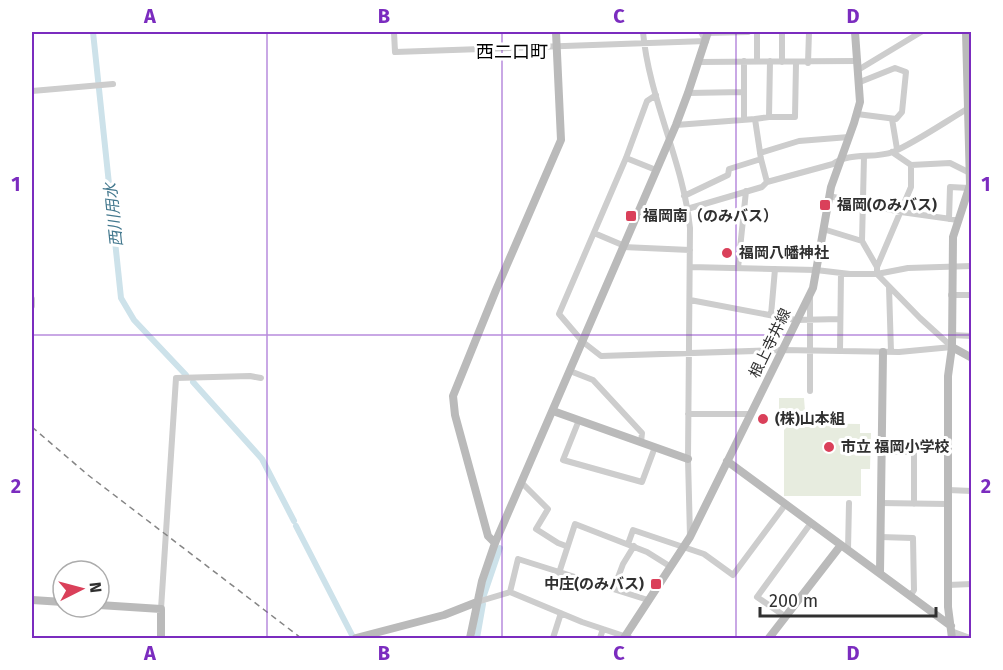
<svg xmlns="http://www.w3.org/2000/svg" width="1003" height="670" font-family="'Fira Sans','Noto Sans JP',sans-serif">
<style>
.green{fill:#e7ecdf}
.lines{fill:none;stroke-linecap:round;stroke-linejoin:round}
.canal{stroke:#cde2ea;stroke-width:6}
.street{stroke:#cdcdcd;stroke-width:6}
.secondary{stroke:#bababa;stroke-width:8}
.rail{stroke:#858585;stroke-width:1.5;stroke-dasharray:6 4.5;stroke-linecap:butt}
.grid{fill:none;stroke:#7b2cbf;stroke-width:1.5;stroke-opacity:0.55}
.poi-dot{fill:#da405a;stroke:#fff;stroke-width:2}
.labels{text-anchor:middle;stroke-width:6;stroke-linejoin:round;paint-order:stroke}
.poi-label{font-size:15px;font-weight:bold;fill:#303030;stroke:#fff;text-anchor:start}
.street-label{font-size:15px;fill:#303030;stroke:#fff}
.water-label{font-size:16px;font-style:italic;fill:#43788e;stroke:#fff}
.quarter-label{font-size:18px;fill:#000;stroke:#fff}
.neatline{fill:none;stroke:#7b2cbf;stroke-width:2}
.grid-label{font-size:20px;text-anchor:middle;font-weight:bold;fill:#7b2cbf}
</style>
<rect width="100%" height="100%" fill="#fff"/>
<path class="green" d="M779,398H804L805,411H779Z
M791,423L860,424V433H871L870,469H861V496H784V430Z"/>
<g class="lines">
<path class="canal" d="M93,32L121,298L134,320L186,375
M193,382L262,459L294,521
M296,526L353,637
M484,595L500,548
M477,638L483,604"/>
<path class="street" d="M394,32L395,52L706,41L701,32
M643,32C649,99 683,161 690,228L688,459L690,536
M782,32V62
M708,33L748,32
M757,61V32
M699,62L858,61
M808,63L809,32
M858,70L921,32
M32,91L113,84
M688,93L744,92
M656,95L647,101L626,158L559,314L583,342L601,356L783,350L899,352L952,347
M857,114L896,119L902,112L906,72L895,68L860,82
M769,117H795L796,63
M744,119V61
M892,119L897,149
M676,125L755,119
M892,152L911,165V187L877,267V274L920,318L952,347
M760,153L799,141L849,137
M864,157L862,241L877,267
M626,158L656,170
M911,165L950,163L970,173
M767,182L761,159L755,119L769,117L770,61
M684,196L728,175L729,169L761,159
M829,196L901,212L958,220
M687,209L762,187L767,182L833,164C849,152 874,159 893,152C916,142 945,122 967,109
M949,219L950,187L969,188
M823,229L862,241
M594,233L620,244L623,247L690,250
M690,267L816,270L850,274H877L908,268L972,266
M738,268L746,191
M889,287L891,352
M951,295H972
M690,300L796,320L840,319
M32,306V299
M771,315L775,269
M951,335L972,336
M840,351L841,273
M570,371L593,380L642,433L641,442
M810,391V296
M688,414H750
M579,420L563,460L642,482L655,447
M881,451L914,452V504
M522,483L548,509L536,529L558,543L566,546
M948,490L972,491
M880,503L948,504
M880,537L913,538L914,590L910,596
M628,544L633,530L704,554L733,575L785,505
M848,550L849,503
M559,573L575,524L647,552L671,567
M948,585L972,584
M614,588L623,564L634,546
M510,592L518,559L648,600
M477,602L510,592L582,622L630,638
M161,609L176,378L250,376L261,378
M786,617L757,597L811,523
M951,631L970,638
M553,638L561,613
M600,638L603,629"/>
<path class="secondary" d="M952,347L972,358
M553,411L688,459
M727,461L951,626
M495,543L488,536L455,415L453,396L496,290L561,140L556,32
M880,573L883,352
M32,600L63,602
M99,605L161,609V638
M356,638L444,615L477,602
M470,638L482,581L495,543L676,125L688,93L708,32
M624,638L690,537L813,288L831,187L854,123L860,102L855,32
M769,638L841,545
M952,638L948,607V376L952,347L953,237L970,185L966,32"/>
<path class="rail" d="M32,427L88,475L301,638"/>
</g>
<path class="grid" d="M267,32V638M502,32V638M736,32V638M32,335H972"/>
<g class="poi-dot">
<rect x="819" y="199" width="12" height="12" rx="3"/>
<rect x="625" y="210" width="12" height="12" rx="3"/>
<circle cx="727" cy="253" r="6"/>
<circle cx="763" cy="419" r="6"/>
<circle cx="829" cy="447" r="6"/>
<rect x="650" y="578" width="12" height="12" rx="3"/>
</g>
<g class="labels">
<g class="poi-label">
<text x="837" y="210">福岡(のみバス)</text>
<text x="643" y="221">福岡南（のみバス）</text>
<text x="739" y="258">福岡八幡神社</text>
<text x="775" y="424">(株)山本組</text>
<text x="841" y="452">市立 福岡小学校</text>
<text x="644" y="589" text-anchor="end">中庄(のみバス)</text>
</g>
<g class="street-label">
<text transform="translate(770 343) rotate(-64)" y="5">根上寺井線</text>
</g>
<g class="water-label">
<text transform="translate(113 215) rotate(-96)" y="6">西川用水</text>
</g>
<g class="quarter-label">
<text x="512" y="58">西二口町</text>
</g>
</g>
<rect width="1003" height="670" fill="none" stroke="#ffffff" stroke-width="66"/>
<g transform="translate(81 589) rotate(84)"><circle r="28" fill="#ffffff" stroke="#acacac" stroke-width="1.5"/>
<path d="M0-4.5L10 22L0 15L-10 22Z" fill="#da405a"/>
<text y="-9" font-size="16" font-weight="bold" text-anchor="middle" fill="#303030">N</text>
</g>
<path d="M760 607v9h176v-9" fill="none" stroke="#303030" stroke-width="3"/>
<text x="769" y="607" font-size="18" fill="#303030" stroke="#ffffff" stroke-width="4.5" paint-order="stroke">200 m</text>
<rect x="33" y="33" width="937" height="604" class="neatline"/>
<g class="grid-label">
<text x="150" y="23">A</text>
<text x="384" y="23">B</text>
<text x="619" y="23">C</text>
<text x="853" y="23">D</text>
<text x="16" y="191">1</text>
<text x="986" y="191">1</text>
<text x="16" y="493">2</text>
<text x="986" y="493">2</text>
<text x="150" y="660">A</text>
<text x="384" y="660">B</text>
<text x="619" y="660">C</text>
<text x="853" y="660">D</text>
</g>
</svg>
